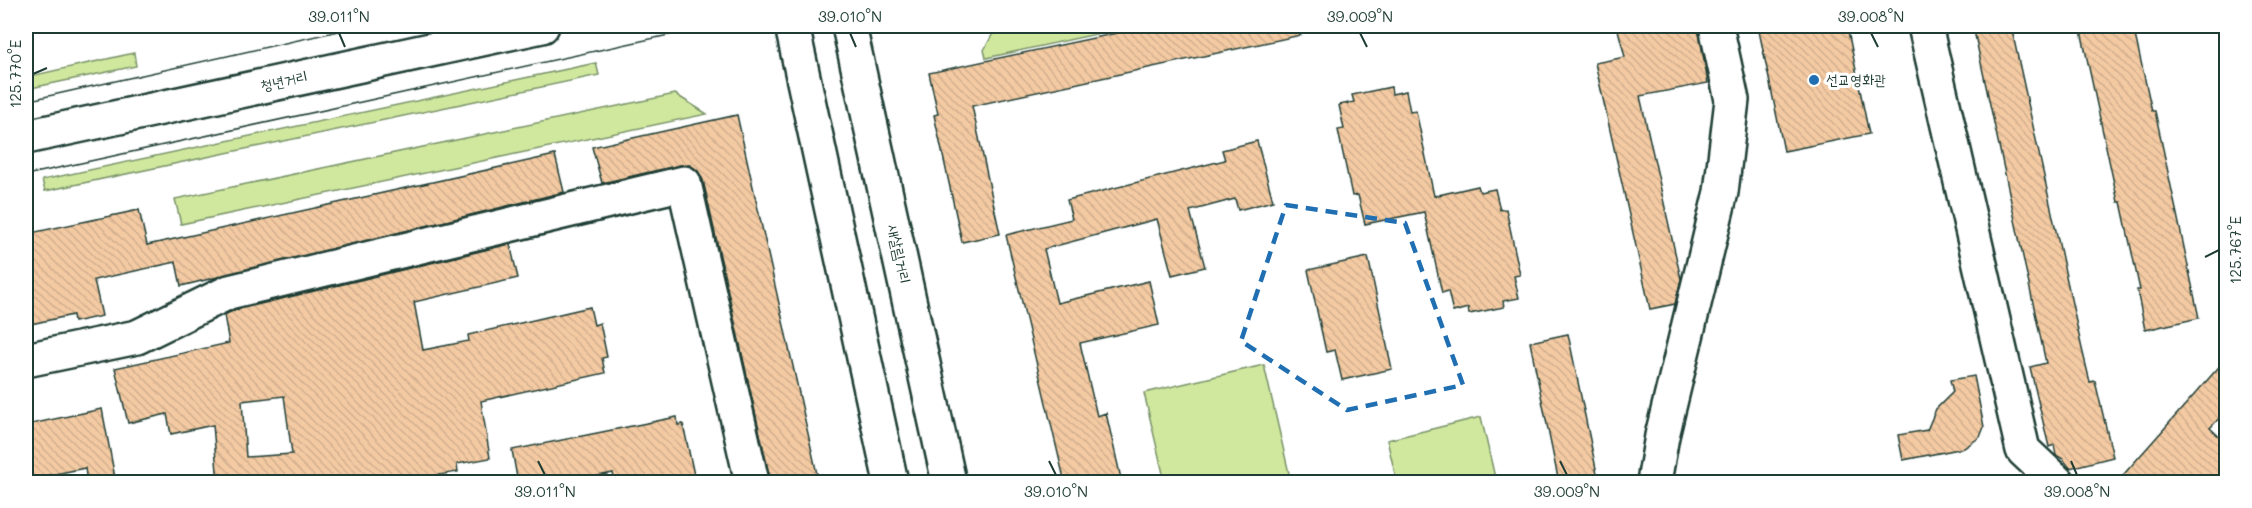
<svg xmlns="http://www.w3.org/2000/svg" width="2252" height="508" font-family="Mali,'Poor Story',sans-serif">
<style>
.green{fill:#d0e89e;stroke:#789269;stroke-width:1.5}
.building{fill:url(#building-back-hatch);stroke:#1f3d34;stroke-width:1.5;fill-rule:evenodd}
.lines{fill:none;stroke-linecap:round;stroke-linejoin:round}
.minor-casing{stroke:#1f3d34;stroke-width:38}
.primary-casing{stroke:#1f3d34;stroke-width:38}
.minor{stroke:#fff;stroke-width:33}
.primary{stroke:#fff;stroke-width:33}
.tram{stroke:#1f3d34;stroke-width:1.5}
.marked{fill:none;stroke:#1f6fb2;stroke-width:4.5;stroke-dasharray:12 8;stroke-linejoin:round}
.ticks{fill:none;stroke:#1f3d34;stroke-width:2}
.poi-dot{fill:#1f6fb2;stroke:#fff;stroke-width:2}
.labels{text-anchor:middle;stroke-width:6;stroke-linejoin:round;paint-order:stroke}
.poi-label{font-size:15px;fill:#1f3d34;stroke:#fff;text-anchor:start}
.street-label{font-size:15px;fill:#1f3d34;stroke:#fff}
.neatline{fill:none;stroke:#1f3d34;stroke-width:2}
.ticks-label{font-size:15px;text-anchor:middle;fill:#1f3d34}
</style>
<defs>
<pattern id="building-back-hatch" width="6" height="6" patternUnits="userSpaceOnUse" patternTransform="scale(1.5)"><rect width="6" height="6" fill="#f4caa3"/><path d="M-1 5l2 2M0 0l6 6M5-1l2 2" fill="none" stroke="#d1ae8d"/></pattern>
</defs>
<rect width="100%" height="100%" fill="#fff"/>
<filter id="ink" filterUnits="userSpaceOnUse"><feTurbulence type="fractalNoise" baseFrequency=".0167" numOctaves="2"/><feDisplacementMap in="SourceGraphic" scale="12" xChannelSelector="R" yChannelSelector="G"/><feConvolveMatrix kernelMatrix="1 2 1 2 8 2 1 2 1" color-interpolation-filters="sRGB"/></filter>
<g filter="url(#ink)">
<path class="green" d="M997,26H1133L986,58L984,50Z
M134,53L136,66L26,89V77Z
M596,63L599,75L45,191L42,180Z
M675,94L707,114L181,224L175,199Z
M1264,365L1291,482H1165L1144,393Z
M1481,417L1496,482H1397L1387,440Z"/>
<path class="building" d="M1150,26H1300L1301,35L972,106L1000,234L962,242L934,115L938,114L929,73Z
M1617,26H1698L1708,83L1640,96L1681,279L1675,304L1650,309L1595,63L1625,57Z
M1758,26H1847L1869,134L1784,151Z
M1973,26H2011L2082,349L2090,382L2095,381L2113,457L2070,468L2063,459L2056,455L2054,445L2049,447L2030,367L2046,363Z
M2080,26H2133L2152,111H2155L2199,318L2145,330L2137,290H2140L2121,202H2118Z
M1391,87L1392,94L1406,91L1410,112L1416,111L1434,196L1478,186L1480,192L1495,189L1500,210L1506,209L1520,275L1514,276L1519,298L1503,301L1504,307L1469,314L1468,308L1453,312L1448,291L1442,293L1424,212L1365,224L1358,195L1352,196L1338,130L1344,129L1339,105L1354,102L1352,95Z
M737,115L819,483H771L703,180L698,171L690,165H680L602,183L592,147Z
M1257,141L1273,201L1238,210L1235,199L1190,211L1205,267L1172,275L1157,219L1044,249L1057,303L1149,281L1159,325L1080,343L1097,416L1106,413L1122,483H1065L1006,235L1072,219L1067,200L1225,160L1222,150Z
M555,155L564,192L181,286L176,262L94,280L102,316L74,322L73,315L26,325V234L139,210L147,245Z
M510,244L518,278L414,302L423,350L469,341L468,335L590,307L594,325L600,323L607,357L602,358L605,373L481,401L490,458L457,464L458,472L390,483L387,475L341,483H218L213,425L171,434L167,414L128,423L115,368L229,343L224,315L235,310ZM284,396L292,454L246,457L242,401Z
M1368,257L1392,369L1342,380L1335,350L1326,352L1308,270Z
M1568,334L1599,483H1559L1530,342Z
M2226,359V411L2210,428L2226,443V483H2116Z
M1974,376L1984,427L1980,437L1964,448L1903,460L1898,435L1927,430L1936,409L1953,392L1950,380Z
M102,409L116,483H87L85,468L26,480V425Z
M677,417L678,425L683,424L694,475L688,476L690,483H615L613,473L564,483H518L512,450Z"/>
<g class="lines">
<defs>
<path id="minor" d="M1925,26L2023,450L2057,482
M26,360L137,337L229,292L684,183L752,482
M1654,482L1662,436L1721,192L1732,100L1716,26"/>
<path id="primary" d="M792,26L891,482
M849,26L949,482
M26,137L542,26"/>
</defs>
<use href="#minor" class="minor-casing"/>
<use href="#primary" class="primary-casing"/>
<use href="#minor" class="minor"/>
<use href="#primary" class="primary"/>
<path class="tram" d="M26,101L361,26
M26,175L710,26"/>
</g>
</g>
<path class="marked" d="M1286,205L1405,223L1463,385L1347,410L1241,341Z"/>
<path class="ticks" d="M339,33L345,47M850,33L856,47M1360,33L1367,47M1871,33L1878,47M33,74L47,68M2205,257L2219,250M538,461L545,475M1049,461L1056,475M1560,461L1567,475M2071,461L2077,475"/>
<circle class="poi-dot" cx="1814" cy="80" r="6"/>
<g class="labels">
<g class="poi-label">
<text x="1826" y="85">선교영화관</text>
</g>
<g class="street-label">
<text transform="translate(284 81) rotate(-12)" y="5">청년거리</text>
<text transform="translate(899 254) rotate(78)" y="5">새살림거리</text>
</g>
</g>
<rect width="2252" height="508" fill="none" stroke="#fff" stroke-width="66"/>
<rect x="33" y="33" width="2186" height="442" class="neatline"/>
<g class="ticks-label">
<text x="339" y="22">39.011°N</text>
<text x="850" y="22">39.010°N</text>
<text x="1360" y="22">39.009°N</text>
<text x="1871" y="22">39.008°N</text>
<text transform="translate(16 74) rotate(-90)" y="5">125.770°E</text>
<text transform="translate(2236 250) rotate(-90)" y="5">125.767°E</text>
<text x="545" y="497">39.011°N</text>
<text x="1056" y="497">39.010°N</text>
<text x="1567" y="497">39.009°N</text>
<text x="2077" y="497">39.008°N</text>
</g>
</svg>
